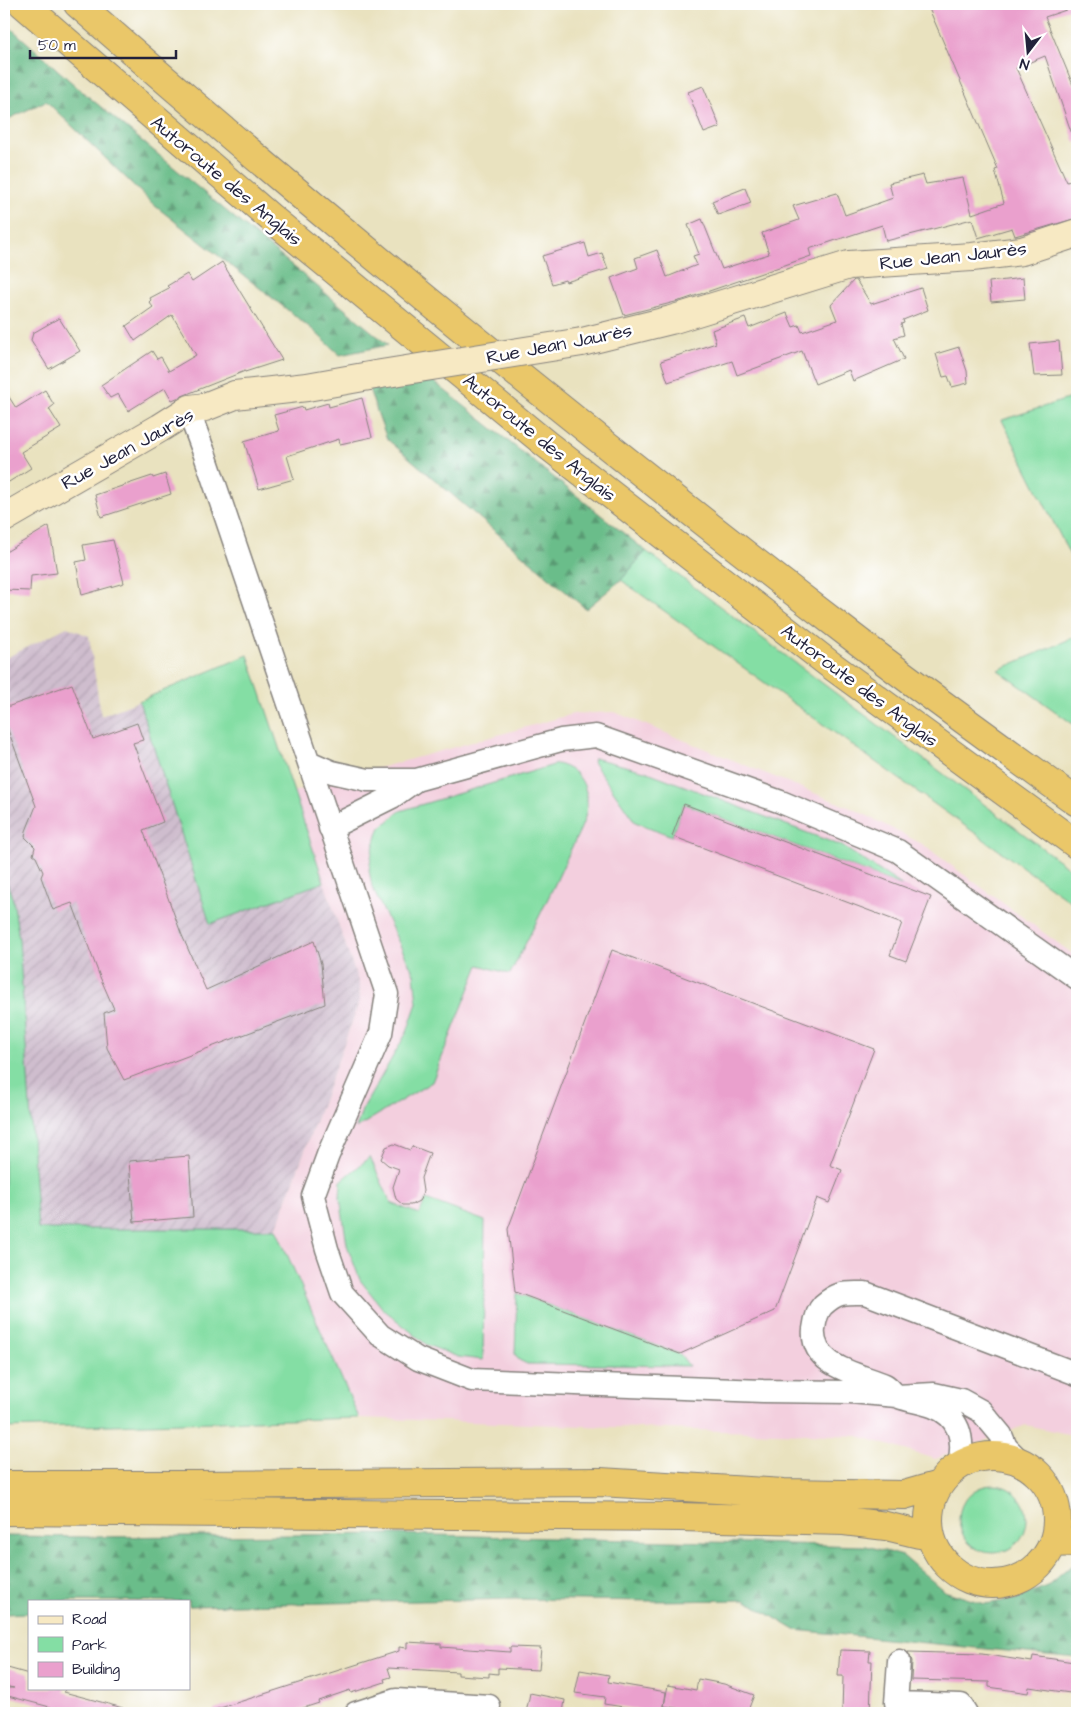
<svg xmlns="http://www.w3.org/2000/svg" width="1081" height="1717" font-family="'Architects Daughter',sans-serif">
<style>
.built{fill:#f3cfde}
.industrial{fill:url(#industrial-furrows)}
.green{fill:#84dea4;stroke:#538070}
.forest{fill:url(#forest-firs);stroke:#467062}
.building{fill:#eaa0cd}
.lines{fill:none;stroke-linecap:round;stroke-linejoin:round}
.street-casing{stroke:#86827d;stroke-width:25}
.secondary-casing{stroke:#86827d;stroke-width:30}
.highway-casing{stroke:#86827d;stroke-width:30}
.street{stroke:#fff;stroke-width:22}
.secondary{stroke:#f7e9c3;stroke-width:28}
.highway{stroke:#eac769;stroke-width:28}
.secondary-bridge-casing{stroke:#86827d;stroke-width:30;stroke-linecap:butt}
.secondary-bridge{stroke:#f7e9c3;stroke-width:28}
.labels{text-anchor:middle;stroke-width:5;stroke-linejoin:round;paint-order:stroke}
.street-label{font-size:19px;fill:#22223b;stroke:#fff}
</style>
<defs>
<pattern id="industrial-furrows" width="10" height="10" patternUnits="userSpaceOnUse" patternTransform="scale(1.25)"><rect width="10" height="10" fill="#cfbdce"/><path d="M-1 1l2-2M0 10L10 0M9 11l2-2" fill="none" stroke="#b1a2b2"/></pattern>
<pattern id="forest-firs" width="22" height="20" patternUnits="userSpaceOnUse" patternTransform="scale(1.25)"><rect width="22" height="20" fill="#6bbd8a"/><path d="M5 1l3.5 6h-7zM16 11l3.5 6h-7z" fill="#589972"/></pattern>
</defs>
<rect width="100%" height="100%" fill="#fff"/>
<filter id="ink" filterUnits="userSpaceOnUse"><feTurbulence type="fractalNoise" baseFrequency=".02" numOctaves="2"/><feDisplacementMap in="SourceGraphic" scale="10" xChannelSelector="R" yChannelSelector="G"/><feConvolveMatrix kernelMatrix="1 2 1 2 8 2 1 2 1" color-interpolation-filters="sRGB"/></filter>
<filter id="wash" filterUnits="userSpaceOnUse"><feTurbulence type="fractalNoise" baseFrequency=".0096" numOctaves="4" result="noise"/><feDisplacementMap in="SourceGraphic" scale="20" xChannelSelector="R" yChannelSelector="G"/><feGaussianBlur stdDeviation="1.12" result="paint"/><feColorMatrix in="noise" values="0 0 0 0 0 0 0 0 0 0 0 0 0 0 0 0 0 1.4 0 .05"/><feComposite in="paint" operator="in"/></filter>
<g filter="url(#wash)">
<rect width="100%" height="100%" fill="#e9e2bf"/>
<path class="built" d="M614,712L856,810L922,844L1077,957V1436L1026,1425L935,1459L858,1436L359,1418L276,1229L360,1000L359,984L293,792L573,714Z"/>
<path class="industrial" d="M67,627L89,636L101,716L139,701L210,924L324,882L359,984L360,1000L276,1229H38L19,939L13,900L4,874V659Z"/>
<path class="green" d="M1077,396V569L1002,420Z
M646,551L1077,874V906L621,580Z
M1077,636V727L998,670Z
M248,655L324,882L210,924L139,701Z
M594,758L645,771L842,846L903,886L684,804L672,836L635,822L593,762Z
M557,764C578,769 588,784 587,806C586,821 577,836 571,849C552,892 531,933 510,974L479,965L432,1082L356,1128L362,1110L407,1032L417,1003L414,974L372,887L369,870L372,852L379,829L400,811Z
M4,874L13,900L19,939L38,1229H276L359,1418L4,1428Z
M370,1157L391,1203L419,1214L426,1199L485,1221L483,1360L458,1357L427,1345L383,1309L360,1280L347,1245L340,1197L341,1181Z
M517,1293L680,1354L689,1366L527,1364L519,1360L515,1354Z
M959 1519a34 34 0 1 1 68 0a34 34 0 1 1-68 0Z"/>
<path class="forest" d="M4,22L78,88L388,345L340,355L313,330L154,205L46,101L4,121Z
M433,381L646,551L621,580L586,609L387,439L369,389Z
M394,1534L866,1546L903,1556L944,1591L985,1604L1016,1599L1049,1585L1072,1565H1077V1658L795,1630L745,1600L652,1601L515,1599L189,1606V1601H29V1613L4,1614V1536L95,1537Z"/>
<g id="blocks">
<path class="building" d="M927,4H1074L1075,7L1045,17L1073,85L1077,84V142L1075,143L1045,56L1016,68L1067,182L1072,180L1077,195V218L1015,236L1012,228L978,238L972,219L886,241L882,225L809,249L811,256L782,266L683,300L624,315L611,278L638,268L635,258L657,250L667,277L697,265L693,256L699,254L688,225L702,219L722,269L769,254L762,233L799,220L793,206L837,193L845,215L893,198L889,183L923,175L926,184L963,178L972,214L1004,203L995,170L998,169Z
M703,86L720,127L704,133L688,92Z
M745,188L751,203L718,215L712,201Z
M585,243L589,257L602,253L608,269L566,282L565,280L552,284L542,256Z
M222,262L282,360L245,372V371L172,400L165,388L128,411L118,394L110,398L101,385L152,351L157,359L161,357L169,371L196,355L172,315L135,341L126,326L153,307L149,302L151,300L150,298L169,288L167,286L187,274L192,282Z
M1023,278L1025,299L991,302L989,282Z
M854,280H856L871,304L921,288L928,310L903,320L904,323L901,324L904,335L894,338L904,359L853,381L849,370L815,384L802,351L737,375L732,361L668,382L661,361L716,343L712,330L720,327L745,318L749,328L787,313L793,327L799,325L802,332L837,320L831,305Z
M59,318L80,351L49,369L31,340L33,333Z
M1059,341L1062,375L1034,376L1030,344Z
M959,347L967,371L968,383L952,387L948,376L943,377L936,354Z
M4,389L16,408L45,390L54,405L49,409L61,428L21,452L31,468L4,485Z
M362,398L372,437L340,444L339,439L287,456L294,479L259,489L244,441L279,431L274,415L303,407L304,410L328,403L329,407Z
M165,474L171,494L101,517L95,495L152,476L153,478Z
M49,526L57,573L31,576L30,591L4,590V553Z
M113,540L124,583L82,595L76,562L86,560L83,545Z
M72,684L93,739L137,723L143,740L133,743L163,822L143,830L181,933L206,990L314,941L321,964L325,1004L124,1080L107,1048L104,1013L114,1009L100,977L72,903L53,910L41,877L43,872L36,857L33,855L35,847L25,837L26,831L36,806L4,719V708Z
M684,804L931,897L906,961L890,955L902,923L672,836Z
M612,950L874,1049L830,1165L842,1170L829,1203L817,1198L775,1311L680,1354L515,1292L508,1229Z
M394,1144L410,1150L412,1146L430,1153L421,1178L423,1191L422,1196L419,1201L411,1205H403L396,1199L393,1187L399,1169L388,1165L381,1159L386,1147Z
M189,1156L193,1217L134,1222L129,1161Z
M407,1642L441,1644V1647L510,1652V1647L541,1648L539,1670L498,1668V1674L489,1673V1677L458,1675V1672L388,1668L391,1677L384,1679L385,1682L351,1693L350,1690L318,1701L319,1703L288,1713H214V1710L399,1651V1647L407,1648Z
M840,1650L870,1651L869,1661H872L870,1713H842L843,1676H838Z
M908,1652L982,1654L1032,1662L1033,1656L1074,1662L1073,1667L1077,1668V1694L1029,1687L1028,1693L989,1687V1682L911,1680L912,1661Z
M4,1667L29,1674V1688H65L64,1692L123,1708V1713H73L4,1695V1688H14L4,1686Z
M580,1670L609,1675L608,1682L666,1692L663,1713L604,1704L605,1697L575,1693Z
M698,1679L724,1684L754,1695L747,1713H705L664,1706L668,1685L696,1690Z
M530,1693L565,1700L563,1713H526Z"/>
</g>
</g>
<g filter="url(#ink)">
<use href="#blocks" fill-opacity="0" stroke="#86827d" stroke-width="1"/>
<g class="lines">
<defs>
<path id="street" d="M190,409L193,423L205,455L387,994L381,1033L328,1155L313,1196L327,1249L342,1293L380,1335L418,1359L472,1380L763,1391L850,1392L897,1396L934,1394L961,1400L981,1411L1001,1435L1006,1447L1020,1461
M309,762L332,772L368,780H416L561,740L596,736L781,802L898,851L1077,978
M330,828L392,797L416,780
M959,1465C963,1447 963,1429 949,1416C935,1403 915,1403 899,1397C893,1395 891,1388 885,1385C860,1374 810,1367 814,1329C815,1321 817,1311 823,1305C839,1291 845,1293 865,1293L1077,1374
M899,1661L896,1703L961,1705L966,1713
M356,1713L396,1700L489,1706"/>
<path id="secondary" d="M582,342L671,320L849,265L972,257L1022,251L1077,233
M4,518L160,428L190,409L205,407L235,395L307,387L375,375"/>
<path id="highway" d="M23,4L271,218L546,444L828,663L1077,845
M78,4C328,223 586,433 850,635C924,692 1001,747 1077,802
M929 1520a64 64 0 1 1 128 0a64 64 0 1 1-128 0Z
M4,1485H195L600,1482L784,1493L904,1495L939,1485
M4,1511L679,1517L844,1521L886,1526L919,1534H930
M1053,1543L1077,1542"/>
</defs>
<use href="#street" class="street-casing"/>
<use href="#secondary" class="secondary-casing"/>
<use href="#highway" class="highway-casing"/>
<use href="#street" class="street"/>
<use href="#secondary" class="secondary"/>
<use href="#highway" class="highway"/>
<defs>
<path id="secondary-bridge" d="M375,375L582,342"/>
</defs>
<use href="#secondary-bridge" class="secondary-bridge-casing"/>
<use href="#secondary-bridge" class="secondary-bridge"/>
</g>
</g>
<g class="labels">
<g class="street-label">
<text transform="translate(227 180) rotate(40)" y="7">Autoroute des Anglais</text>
<text transform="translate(953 255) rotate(-6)" y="7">Rue Jean Jaurès</text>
<text transform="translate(559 343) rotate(-11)" y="7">Rue Jean Jaurès</text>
<text transform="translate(540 437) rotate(39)" y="7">Autoroute des Anglais</text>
<text transform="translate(127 448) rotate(-29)" y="7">Rue Jean Jaurès</text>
<text transform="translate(860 685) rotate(37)" y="7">Autoroute des Anglais</text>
</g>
</g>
<rect width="1081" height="1717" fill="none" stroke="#fff" stroke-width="20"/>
<rect x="28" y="1600" width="162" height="90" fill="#ffffff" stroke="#a7a7b1"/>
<rect x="38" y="1616" width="25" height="8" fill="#f7e9c3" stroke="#a7a7b1"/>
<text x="72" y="1624" font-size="15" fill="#22223b">Road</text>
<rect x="38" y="1637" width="25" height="15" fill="#84dea4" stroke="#a7a7b1"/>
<text x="72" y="1650" font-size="15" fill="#22223b">Park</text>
<rect x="38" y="1662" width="25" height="15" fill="#eaa0cd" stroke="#a7a7b1"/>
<text x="72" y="1674" font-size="15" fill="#22223b">Building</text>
<g transform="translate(1028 52) rotate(196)" stroke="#ffffff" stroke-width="4" paint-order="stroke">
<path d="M0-4L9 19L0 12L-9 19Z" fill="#22223b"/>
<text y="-8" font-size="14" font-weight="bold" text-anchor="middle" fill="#22223b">N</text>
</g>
<path d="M30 50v8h146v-8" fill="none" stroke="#22223b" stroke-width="2.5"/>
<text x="38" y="50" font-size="15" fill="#22223b" stroke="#ffffff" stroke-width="4" paint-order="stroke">50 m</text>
</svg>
